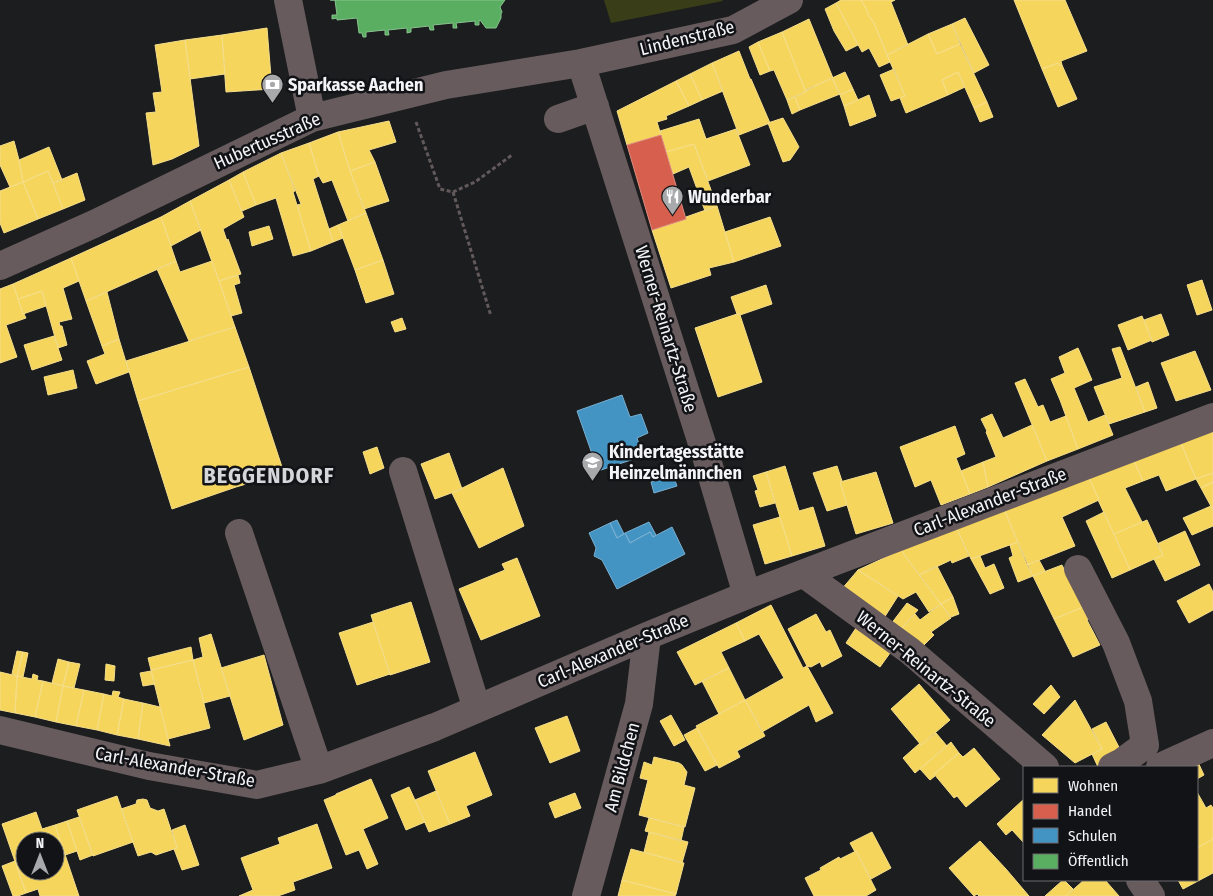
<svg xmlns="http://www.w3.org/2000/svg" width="1213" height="896" font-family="'Fira Sans Condensed',sans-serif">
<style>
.green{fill:#3a3e18}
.homes{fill:#f6d55c;stroke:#f5de8a;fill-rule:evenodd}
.shops{fill:#d6604d;stroke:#df8c80}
.schools{fill:#4393c3;stroke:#78b0d3}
.public{fill:#5aae61;stroke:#88c38e}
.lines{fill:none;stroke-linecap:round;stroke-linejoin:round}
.path{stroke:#62595b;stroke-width:3;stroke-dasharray:4 2.5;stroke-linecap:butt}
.minor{stroke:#675b5d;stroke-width:28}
.labels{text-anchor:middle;stroke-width:5;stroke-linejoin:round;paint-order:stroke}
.street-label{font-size:18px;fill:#f4f4f7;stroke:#121316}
.poi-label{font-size:18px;font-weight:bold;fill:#f4f4f7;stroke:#121316;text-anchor:start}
.district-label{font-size:22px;font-weight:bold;letter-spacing:1px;fill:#d5d6da;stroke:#121316}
</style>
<rect width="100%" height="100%" fill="#1c1d1e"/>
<path class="green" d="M604,0H722L723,1L611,23Z"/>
<path class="homes" d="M841,0H861L868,12L867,13L874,23L890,62L879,67L869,48L862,52L836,3Z
M861,0H895L891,2L908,45L887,55L874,23L867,13L868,12Z
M1014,0H1065L1087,51L1061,61L1062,65L1060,66L1058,63L1042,69Z
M836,3L858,45L846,51L834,31L825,9Z
M965,18L989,65L974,73L952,24Z
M809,19L833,78L805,90L782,32Z
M952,24L960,44L937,54L928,34Z
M267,28L272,89L226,92L222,35Z
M782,32L805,90H807V91L787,100L774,70L770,71L758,42Z
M928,34L937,54L960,44L987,102L974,108L958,72L942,80L948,95L906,113L900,98L905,96L887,55Z
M222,35L225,74L190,79L185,40Z
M185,40L199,146L172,159L153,165L146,113L156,112L153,93L162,92L155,45Z
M758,42L770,71L760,75L749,47Z
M739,51L750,79H751L770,123L739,135L712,63Z
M712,63L723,91L702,100L690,74Z
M1058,63L1060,66L1062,65L1077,99L1058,107L1042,69Z
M894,69L905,96L891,101L880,75Z
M845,72L853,89L840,95L832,78Z
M958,72L965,87L948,95L942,80Z
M690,74L702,100L689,106L676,81Z
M832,78L840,94L800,110L795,97L807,91V90Z
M676,81L689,106L666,116L667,119L657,122L661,135L627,145L617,111Z
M853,89L858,100L844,106L840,95Z
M869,95L876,116L850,126L844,106Z
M795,97L800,110L792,114L787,100Z
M987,102L993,117L980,122L974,108Z
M783,118L799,147L790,160L783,162L768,123Z
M699,119L706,139L736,129L750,165L708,181L694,144L666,152L660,131Z
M389,121L396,142L369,150L375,162L350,171L338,132Z
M338,132L350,171L366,213L348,221L332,180L323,183L319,176L309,143Z
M14,141L19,160L23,182L10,187L0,165V146Z
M309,143L319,176L313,179L333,242L311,251L297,205L301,204L281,153Z
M694,144L717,206L705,211L689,167L673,174L666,152Z
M49,147L62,180L53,183L48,171L23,182L19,160Z
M281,153L295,191L293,192L311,251L293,256L276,198L256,205L243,172Z
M375,162L389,201L364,209L350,171Z
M48,171L63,209L38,219L23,182Z
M243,172L256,205L242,211L229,180Z
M77,173L85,200L63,209L53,183Z
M229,180L244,217L223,229L227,241L228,239L241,274L219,281L190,201Z
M23,182L38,219L4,233L0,223V191Z
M190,201L201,230L171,246L161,217Z
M717,206L734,262L709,268L711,275L671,288L652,230L686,219V217Z
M366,213L383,260L355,270L338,225Z
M161,217L176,261L86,301L71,258Z
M770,217L781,246L734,262L725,232Z
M338,225L343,238L333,242L329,229Z
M269,226L273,239L252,246L249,232Z
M71,258L79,281L63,288L72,319L59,322L60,326H62L67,345L58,348L42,291L18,299L13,284Z
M383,260L394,294L366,303L355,270Z
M176,261L180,272L212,261L235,327L189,341L157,269Z
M238,275L240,283L234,285L242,313L231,316L219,281Z
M1202,280L1212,310L1197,315L1187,285Z
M13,284L23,314H24L26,318L6,325L17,357L0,363V289Z
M766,285L772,304L740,315L739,314H737L731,297Z
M42,291L46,306L23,314L18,299Z
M107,292L119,339L102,346L86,301Z
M737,314H739L740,315L762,382L718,397L695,328Z
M1161,314L1169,335L1152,342L1144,320Z
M1142,316L1152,340L1128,350L1118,325Z
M402,318L406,329L395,332L391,322Z
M235,327L249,367L138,401L126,361Z
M54,336L62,360L32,370L24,345Z
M119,339L129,372L96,384L87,361L105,354L102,346Z
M1120,347L1145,412L1109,424L1094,387L1122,378L1112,349Z
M1078,348L1092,380L1074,388L1088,422L1105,415L1113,435L1078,449L1060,400L1051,379L1065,373L1059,357Z
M1195,351L1211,390L1176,401L1161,363Z
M249,367L284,473L236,487L172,509L138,401Z
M73,370L77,388L48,395L44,377Z
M1025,379L1038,407L1043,405L1050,422L1066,416L1078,449L1047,461L1015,383Z
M1148,382L1157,408L1145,412L1136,387Z
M992,414L1003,438L1032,425L1047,461L988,487L983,462L996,457L986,432L987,431L981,419Z
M955,426L965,454L956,458L970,494L941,505L931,480L915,487L900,447Z
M1213,431V473L1196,479L1181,443Z
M1181,443L1196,479L1166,491L1159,475L1143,481L1134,461Z
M377,447L384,468L370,474L363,452Z
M449,453L462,489L435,499L421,464Z
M1134,461L1143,481L1125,488L1142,522L1114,534L1098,500H1099L1089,478Z
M983,462L988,487L970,494L961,471Z
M785,466L799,511L813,507L825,546L792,556L766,472Z
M837,466L842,481L840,482L847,505L827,511L813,473Z
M503,468L524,526L479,548L452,493Z
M766,472L775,503L760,507L755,491L758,490L753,476Z
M876,472L893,523L856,534L840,482Z
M1213,473V482L1201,488L1196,479Z
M1089,478L1099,500L1062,517L1075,546L1027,565L1004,509Z
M1213,482V510L1201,488Z
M1211,506L1213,510V526L1192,535L1183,518Z
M1004,509L1018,542L971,559L956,527Z
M1104,512L1130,570L1112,578L1086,521Z
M780,517L792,556L765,564L753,525Z
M1147,520L1163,555L1130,570L1114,534Z
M956,527L969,556L952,563L951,560L919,575L901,550Z
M1185,531L1200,565L1165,581L1154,559L1163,555L1157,544Z
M1018,542L1033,576L1018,582L1009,558L1013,556L1010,545Z
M901,550L941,604L929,612L916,592L903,599L858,570Z
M980,556L985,568L994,564L1004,588L990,594L971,559Z
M517,558L540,616L481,640L459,589L505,570L502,564Z
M1039,560L1045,571L1033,576L1027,565Z
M1062,565L1083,607L1054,619L1033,576Z
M937,566L953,597L941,604L919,575Z
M858,570L898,596L884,618L841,590Z
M1209,584L1213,592V610L1189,623L1177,601Z
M953,597L959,614L951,617L941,604Z
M411,602L430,662L390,675L371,615Z
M907,603L918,610L900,630L891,624Z
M941,604L951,618L931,632L934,635L922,647L900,630L915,614L920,620Z
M771,605L803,668L807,666L833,713L816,722L809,705L762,732L745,700L784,678L759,634L745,641L736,623Z
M1083,607L1089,619L1087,620L1100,645L1073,657L1054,619Z
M816,614L826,632L830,630L842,656L822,667L820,662L811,667L807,666L788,629Z
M373,622L390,674L357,685L339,633Z
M736,623L745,641L721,652L729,668L695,685L677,652Z
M856,628L890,653L880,667L846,643Z
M211,634L230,696L204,703L193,660L203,657L199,638Z
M191,647L193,660L151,670L148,658Z
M17,651L23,652L17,676L12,674Z
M23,652L28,653L23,677L17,676Z
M264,655L283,725L244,740L221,668Z
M58,659L69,662L63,686L52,683Z
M193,660L210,728L168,739L151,670Z
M69,662L80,664L74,688L63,686Z
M106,664L115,666L114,681L105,680Z
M729,668L745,700L719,714L702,681Z
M151,671L155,684L143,686L140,673Z
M0,672L17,676L15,713L0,710Z
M33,674L38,676L37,680L43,681L35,717L15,713L17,676L32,679Z
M43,681L63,686L56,722L35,717Z
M919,684L950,720L921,745L891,709Z
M1051,685L1060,697L1044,714L1033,704Z
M63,686L84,690L76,726L56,722Z
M84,690L104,694L97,730L76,726Z
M113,691L120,692L118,697L124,699L117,735L97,730L104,694L112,696Z
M124,699L143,703L138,739L117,735Z
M745,700L765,736L737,751L740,757L719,768L696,726Z
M1075,700L1102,749L1075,763L1042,735Z
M143,703L160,707L170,746L138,739Z
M671,715L685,740L674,746L660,721Z
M567,716L580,751L550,763L535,728Z
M1106,722L1123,755L1098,767L1092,754L1102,749L1092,729Z
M697,728L717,765L705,771L684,735Z
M936,733L947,746L915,773L903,758L920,743L921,745Z
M951,742L959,753L934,774L935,776L930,780L920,769Z
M974,748L1000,779L966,807L957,796L954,798L934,774L959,753L963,757Z
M475,752L492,795L466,806L470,816L450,824L428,771Z
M654,757L679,763L682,765L687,772L684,785L695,788L685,827L639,815L648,780L640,778L644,762L652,765Z
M1196,758L1204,775L1197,779V767H1176Z
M371,779L388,818L363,829L378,864L367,869L359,850L346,855L324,800L336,795V794Z
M409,787L425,822L406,830L391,795Z
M436,791L450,824L429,832L415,800Z
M1197,792L1206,808L1211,805L1213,808V839L1197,848Z
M575,793L581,808L555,818L549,803Z
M117,796L133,842L93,856L77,810Z
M143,799L147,800L150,808L158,811L164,809L177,848L156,855L151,852L138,856L121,809L136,804L137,800Z
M1024,799V843L1012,830L1006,835L997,824Z
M36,812L42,829L55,825L79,896H40L38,889L26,893L2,824ZM25,841H55V871H25Z
M79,817L93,855L80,860L67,821Z
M649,818L684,827L681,841L645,831Z
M67,821L77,851L65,855L55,825Z
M317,824L332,868L293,882L295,890L278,896H239L253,890L241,858L280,844L278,838Z
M185,825L199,865L182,870L174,849L177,848L172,830Z
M649,832L688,842L682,863L644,852Z
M872,832L891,868L871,879L856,851L855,852L850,843Z
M1213,839V873L1183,889L1178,880H1197V848Z
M980,841L1006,869L1029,896H979L977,894L974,896L949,868Z
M631,849L684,863L676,894L622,880Z
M856,851L876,890L866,896H814L805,878L821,870L820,868L839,857L840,859Z
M15,861L26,893L18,896H13L2,866Z
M622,880L676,894L675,896H618Z
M1063,880H1064L1073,889L1066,896H1045Z
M1084,880H1105L1119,896H1066Z"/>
<path class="shops" d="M661,135L686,219L652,230L627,145Z"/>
<path class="schools" d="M622,395L630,417L641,414L648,433L637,438L643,456L598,471L577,411Z
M673,475L677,486L654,493L651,482Z
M617,520L624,534L617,538L610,523Z
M649,522L656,535L653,537L650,532L630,543L625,533Z
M610,523L617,538L625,533L630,543L650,532L653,537L672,527L685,554L617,589L602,560L594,556L596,548L589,533Z"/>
<path class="public" d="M330,0H505L500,7L502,12L501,14V18L496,28H486L480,20L479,21V25H475V21L456,23L457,28H453V23L433,25L434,30H430L429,26L411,28V32L407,33V28L388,30L389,35H385V30L366,32V37H363L362,33H359L357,18L337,20V18L332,19V15H337L335,0Z"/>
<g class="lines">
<path class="path" d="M416,122L440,189L453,192L475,182L512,155
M453,192L491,316"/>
<path class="minor" d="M288,0L312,118
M581,63L706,456L747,595
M558,119L595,106
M0,266L94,224L312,118L446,85L581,63L733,30L789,0
M403,471L477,709
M239,533L319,770
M1078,569L1116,643L1138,701L1145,745L1122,762L1112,767
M804,574L910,651L1045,767
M0,730L149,766L257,785L319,770L435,727L647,636L747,595L1213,417
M1160,767L1213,743
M1140,880L1151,896
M586,896L639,704L647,636"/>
</g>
<defs>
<symbol id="bank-pin" viewBox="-11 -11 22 30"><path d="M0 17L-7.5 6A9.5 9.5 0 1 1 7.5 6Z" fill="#a8a9ab" stroke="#121316"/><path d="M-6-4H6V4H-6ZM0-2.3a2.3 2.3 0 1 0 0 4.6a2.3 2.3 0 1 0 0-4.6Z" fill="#fff"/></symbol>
<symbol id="restaurant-pin" viewBox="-11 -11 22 30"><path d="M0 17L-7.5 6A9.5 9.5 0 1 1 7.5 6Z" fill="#a8a9ab" stroke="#121316"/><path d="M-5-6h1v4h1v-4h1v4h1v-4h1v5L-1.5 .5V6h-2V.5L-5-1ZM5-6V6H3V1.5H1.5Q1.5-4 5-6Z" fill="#fff"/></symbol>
<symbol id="school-pin" viewBox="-11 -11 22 30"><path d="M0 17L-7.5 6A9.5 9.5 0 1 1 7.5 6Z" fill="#a8a9ab" stroke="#121316"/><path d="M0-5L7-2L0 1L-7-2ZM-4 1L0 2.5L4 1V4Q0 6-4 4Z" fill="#fff"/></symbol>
</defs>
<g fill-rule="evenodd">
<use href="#bank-pin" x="260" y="72" width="25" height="34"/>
<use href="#restaurant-pin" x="660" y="184" width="25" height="34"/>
<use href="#school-pin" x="580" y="450" width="25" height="34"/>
</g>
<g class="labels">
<g class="street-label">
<text transform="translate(687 38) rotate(-14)" y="6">Lindenstraße</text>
<text transform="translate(267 141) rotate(-24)" y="6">Hubertusstraße</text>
<text transform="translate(666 329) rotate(73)" y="6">Werner-Reinartz-Straße</text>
<text transform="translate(990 502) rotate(-21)" y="6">Carl-Alexander-Straße</text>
<text transform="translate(613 651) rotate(-23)" y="6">Carl-Alexander-Straße</text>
<text transform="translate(926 669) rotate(39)" y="6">Werner-Reinartz-Straße</text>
<text transform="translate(175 767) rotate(10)" y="6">Carl-Alexander-Straße</text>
<text transform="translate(622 767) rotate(-75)" y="6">Am Bildchen</text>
</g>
<g class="poi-label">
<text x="288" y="91">Sparkasse Aachen</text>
<text x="688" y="203">Wunderbar</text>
<text x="609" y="458">Kindertagesstätte<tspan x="609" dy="21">Heinzelmännchen</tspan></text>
</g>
<g class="district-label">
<text x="269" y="483">BEGGENDORF</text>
</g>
</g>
<rect x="1023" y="766" width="175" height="115" fill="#121316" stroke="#6c6d70"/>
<rect x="1033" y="778" width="25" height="15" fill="#f6d55c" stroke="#6c6d70"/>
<text x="1068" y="791" font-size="15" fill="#f4f4f7">Wohnen</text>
<rect x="1033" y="804" width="25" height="15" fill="#d6604d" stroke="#6c6d70"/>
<text x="1068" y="816" font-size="15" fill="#f4f4f7">Handel</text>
<rect x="1033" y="828" width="25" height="15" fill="#4393c3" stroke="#6c6d70"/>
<text x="1068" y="841" font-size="15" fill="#f4f4f7">Schulen</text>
<rect x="1033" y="854" width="25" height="15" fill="#5aae61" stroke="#6c6d70"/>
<text x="1068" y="866" font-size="15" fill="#f4f4f7">Öffentlich</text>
<g transform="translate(40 856)"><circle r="24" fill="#121316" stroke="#6c6d70"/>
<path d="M0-4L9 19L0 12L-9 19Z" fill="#a8a9ab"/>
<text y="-8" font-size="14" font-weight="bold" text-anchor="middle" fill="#f4f4f7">N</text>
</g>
</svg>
